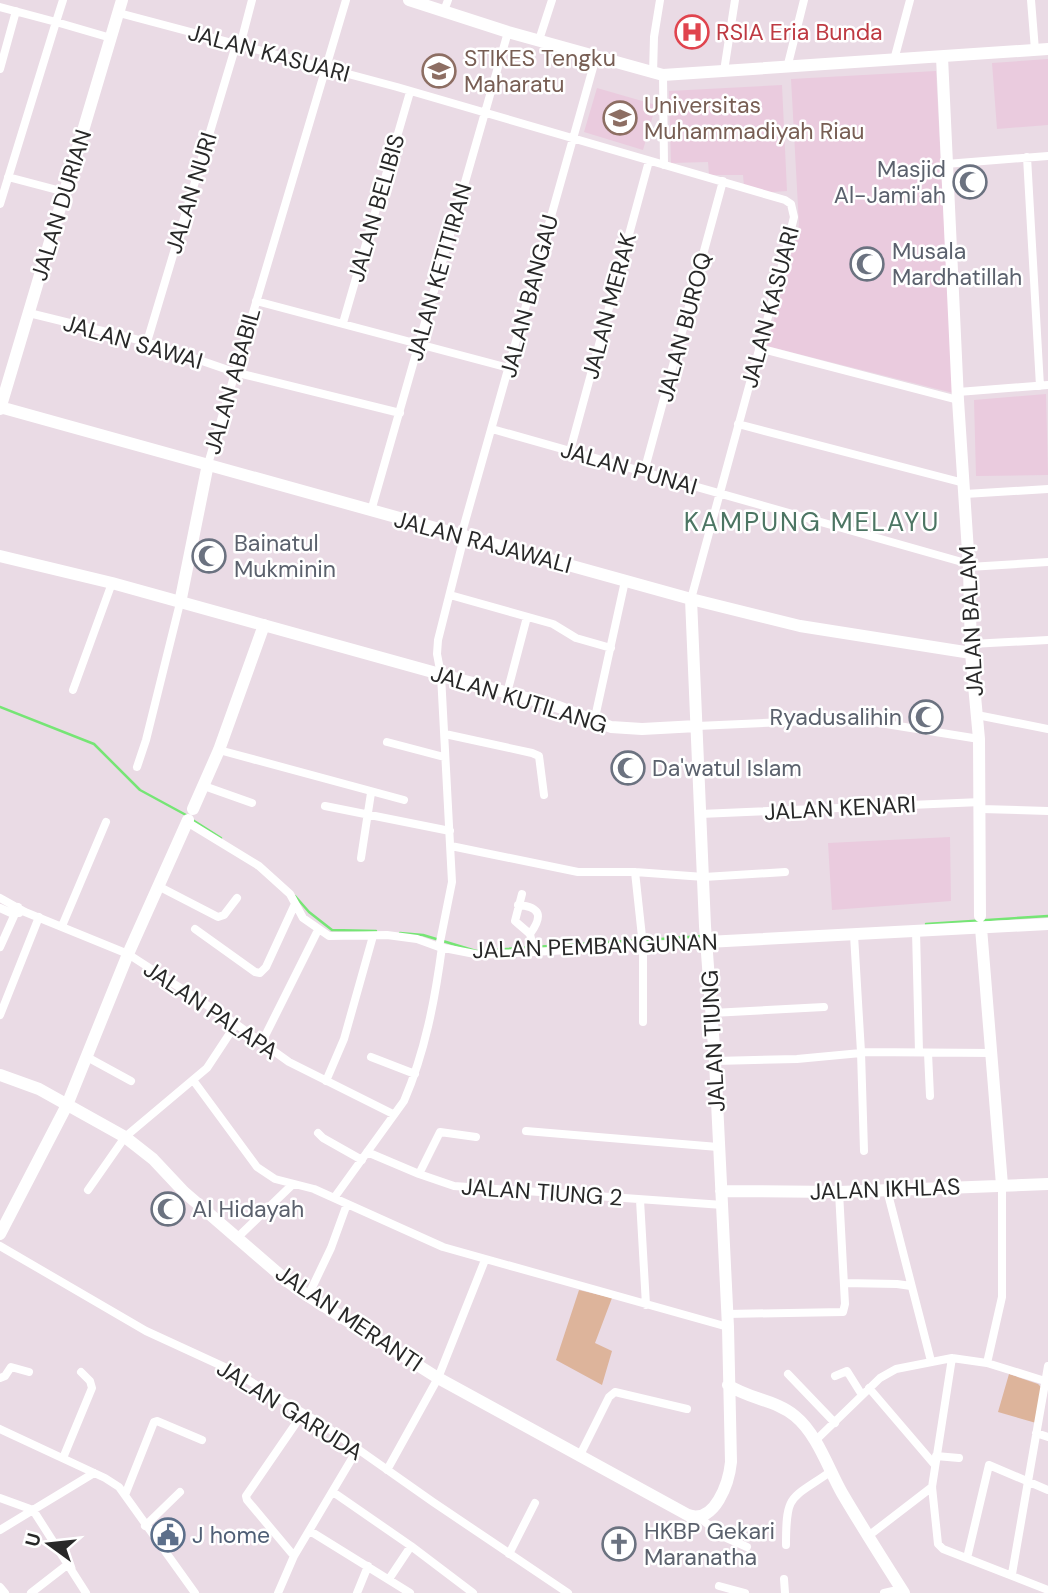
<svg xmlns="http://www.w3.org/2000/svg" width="1048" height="1593" font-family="'DM Sans',sans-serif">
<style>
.education{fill:#eacbde}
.green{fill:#ddb49b}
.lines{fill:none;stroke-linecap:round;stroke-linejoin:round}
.stream{stroke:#76e575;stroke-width:2.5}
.street{stroke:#fff;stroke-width:8}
.secondary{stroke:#fff;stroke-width:12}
.labels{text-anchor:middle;stroke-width:5;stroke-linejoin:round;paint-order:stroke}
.health-label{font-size:23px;fill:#be3a42;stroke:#fff;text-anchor:start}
.street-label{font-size:23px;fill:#282828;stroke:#fff}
.education-label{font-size:23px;fill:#785e54;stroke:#fff;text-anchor:start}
.worship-label{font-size:23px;fill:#5b616d;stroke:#fff;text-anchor:start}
.service-label{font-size:23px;fill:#4e5e75;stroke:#fff;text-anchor:start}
.quarter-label{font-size:26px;letter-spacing:2px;fill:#4c7563;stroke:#fff}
</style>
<rect width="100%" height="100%" fill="#eadbe5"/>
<path class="education" d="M1048,59V125L997,129L992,63Z
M936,71L953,393L767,346L799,225L791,79Z
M782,85L787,191L758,193L744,186L743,175H709L708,162L671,163L669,91Z
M597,88L656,105L643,150L584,132Z
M1046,394L1048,475L976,476L974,400Z
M950,837L951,901L832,910L828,843Z"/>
<path class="green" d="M579,1290L612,1298L595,1343L612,1351L602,1385L556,1360Z
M1009,1374L1038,1384L1041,1387L1036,1423L998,1412Z"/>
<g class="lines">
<path class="stream" d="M0,707L94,744L140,790L186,815
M191,819L221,838
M295,896L309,912L332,930L376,931
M926,924L1048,916
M400,933L423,935L476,951L639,940
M646,940L702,936"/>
<path class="street" d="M1031,0L1035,50
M0,7L56,22L63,0
M444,11L448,0
M119,13L397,87L785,200L791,204L794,217L784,258L691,599
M539,40L552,0
M240,46L252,0
M894,60L910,0
M787,68L804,0
M0,69L16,11
M724,71L735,0
M653,74L654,37L660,0
M663,75L664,165
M1027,157L1040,386
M946,164L1048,156
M8,177L65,192
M0,204L56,22L111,38
M256,301L509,368
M29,313L147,342L234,372L400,413
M343,323L410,92
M147,342L236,45
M759,348L958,400
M958,392L1048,385
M738,424L964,483
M492,429L969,564
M570,451L649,161
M208,464L346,0
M644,472L723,181
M965,494L1048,489
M371,511L508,32
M461,536L596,57
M969,567L1048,562
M450,595L553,624L576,638L611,648
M971,644L1048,640
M73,690L112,583
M507,693L527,617
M977,715L1048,729
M594,722L625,581
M697,726L855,719L979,739
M445,734L532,753L539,756L544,795
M387,742L444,757
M219,750L404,800
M137,767L146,740L180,603
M204,786L252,803
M325,806L450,831
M981,809L1048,811
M700,814L981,802
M187,822L259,866L290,894L303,918L329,936L387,935L417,939L439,947L480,955L707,942
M451,846L578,872H635L704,877L785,872
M361,858L371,793
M635,872L643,946V1022
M158,886L218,917L224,915L237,898
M522,894L515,921L530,934L534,952
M0,898L25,912L128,954L236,1024L289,1062L393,1114
M518,905C541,907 543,916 530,934
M0,908L11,913H19
M62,926L106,822
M195,929L255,972L260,973L266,967L295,904
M916,931L919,1052
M854,935L861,1052L864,1151
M0,947L18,907
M439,947L452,882L441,675L437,654L438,640L464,537
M712,1013L824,1007
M0,1015L39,917
M261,1044L318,930
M861,1052L992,1053
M928,1053L930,1096
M87,1057L131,1081
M371,1057L415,1074
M715,1061L797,1059L861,1053
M193,1080L257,1167L275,1179L314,1189L443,1247L728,1327
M326,1081L344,1039L373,936
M526,1131L718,1147
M318,1133L323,1138L362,1160
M367,1152L419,1174L454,1186L723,1205
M419,1174L440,1132L476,1137
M88,1190L125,1137L207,1068L236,1024
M887,1190L931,1361
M334,1198L404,1101C425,1052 435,1000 442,947
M640,1200L646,1305
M238,1237L293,1184
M0,1246L146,1331L233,1371L325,1426L433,1502L568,1593
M844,1283L897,1284L911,1286
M308,1296L331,1248L347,1204
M727,1314L843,1312L845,1304L839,1192
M952,1358L932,1487L938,1544L943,1549L1048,1590
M987,1363L1002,1297V1185
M788,1374L835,1423
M835,1376L847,1371L862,1395
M0,1378L5,1376L11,1367L29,1372
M869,1388L934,1464
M0,1429L105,1478L119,1487L195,1593
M1036,1433L1048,1437
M815,1441L880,1378L896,1369L952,1358L987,1363L1045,1381
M580,1455L609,1397L615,1392L687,1409
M936,1456L959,1458
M63,1458L92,1388L90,1381L81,1372
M387,1470L438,1378L485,1260
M333,1492L411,1546L473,1593
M125,1495L154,1422L157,1421L202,1440
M0,1498L33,1510L86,1593
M699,1517L722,1536L747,1547
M145,1526L180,1492
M0,1530L94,1473
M310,1531L410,1593
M867,1537L932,1487
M786,1545C786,1493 790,1500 830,1472
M509,1554L535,1503
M294,1556L247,1500L246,1496L303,1413
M967,1558L989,1465L1048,1490
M1012,1574L1048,1366
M389,1579L411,1546
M784,1579L785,1593
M719,1586L745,1593
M0,1587L5,1593
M31,1593L67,1565
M278,1593L294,1556L357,1450
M357,1593L368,1566
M884,1593L902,1589"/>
<path class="secondary" d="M409,0L508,32L663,75L1048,49
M942,57L958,400L969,567L971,653L979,739L980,916
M0,407L691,599L800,626L971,653
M0,409L122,0
M0,556L112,583L559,707L611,727L642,729L697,726
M180,603L208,464
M193,809L219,750L264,625
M981,928L1002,1185
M707,942L1048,924
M0,1075L39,1089L125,1137L153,1159L184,1192L287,1281L308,1296L438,1378L688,1515C715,1525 729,1482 731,1462L728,1327L715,1061L705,926L691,599
M721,1191L839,1192L1048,1184
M0,1234L67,1105L128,954L188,820
M728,1385C749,1399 776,1400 795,1416C817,1434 828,1468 842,1493C862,1527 883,1560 904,1593"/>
</g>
<defs>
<symbol id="hospital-ring" viewBox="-11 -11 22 22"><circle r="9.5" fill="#fff" stroke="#e0444e" stroke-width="1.5"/><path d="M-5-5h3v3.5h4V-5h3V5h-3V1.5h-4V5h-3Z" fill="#e0444e"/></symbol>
<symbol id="university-ring" viewBox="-11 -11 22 22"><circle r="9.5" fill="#fff" stroke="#8d6e63" stroke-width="1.5"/><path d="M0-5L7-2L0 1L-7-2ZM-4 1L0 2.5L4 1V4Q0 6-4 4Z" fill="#8d6e63"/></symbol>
<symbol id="mosque-ring" viewBox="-11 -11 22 22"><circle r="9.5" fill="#fff" stroke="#6b7280" stroke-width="1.5"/><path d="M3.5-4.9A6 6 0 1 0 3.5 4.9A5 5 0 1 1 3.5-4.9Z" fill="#6b7280"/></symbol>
<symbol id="civic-ring" viewBox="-11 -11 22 22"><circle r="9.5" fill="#fff" stroke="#5c6f8a" stroke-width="1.5"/><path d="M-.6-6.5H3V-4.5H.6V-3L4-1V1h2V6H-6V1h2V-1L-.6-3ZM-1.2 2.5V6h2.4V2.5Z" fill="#5c6f8a"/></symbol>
<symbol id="church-ring" viewBox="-11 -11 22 22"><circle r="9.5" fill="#fff" stroke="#6b7280" stroke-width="1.5"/><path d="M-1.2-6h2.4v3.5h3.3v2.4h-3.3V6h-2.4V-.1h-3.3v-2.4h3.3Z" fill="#6b7280"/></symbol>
</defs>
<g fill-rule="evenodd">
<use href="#hospital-ring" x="673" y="13" width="38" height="38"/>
<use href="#university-ring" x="420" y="52" width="38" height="38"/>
<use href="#university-ring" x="601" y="99" width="38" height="38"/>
<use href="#mosque-ring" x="951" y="163" width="38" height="38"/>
<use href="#mosque-ring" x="848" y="245" width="38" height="38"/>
<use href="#mosque-ring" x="190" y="537" width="38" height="38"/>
<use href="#mosque-ring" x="907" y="698" width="38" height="38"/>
<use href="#mosque-ring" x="609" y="749" width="38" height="38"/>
<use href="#mosque-ring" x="149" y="1190" width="38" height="38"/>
<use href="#civic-ring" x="149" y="1516" width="38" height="38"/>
<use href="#church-ring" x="600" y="1525" width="38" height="38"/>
</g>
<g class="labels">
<g class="health-label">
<text x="716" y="40">RSIA Eria Bunda</text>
</g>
<g class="street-label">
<text transform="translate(269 53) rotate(15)" y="8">JALAN KASUARI</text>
<text transform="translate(191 193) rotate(-73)" y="8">JALAN NURI</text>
<text transform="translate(61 205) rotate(-73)" y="8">JALAN DURIAN</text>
<text transform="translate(376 208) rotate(-74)" y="8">JALAN BELIBIS</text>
<text transform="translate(439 272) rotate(-74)" y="8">JALAN KETITIRAN</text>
<text transform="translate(529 296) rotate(-75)" y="8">JALAN BANGAU</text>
<text transform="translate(609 306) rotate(-75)" y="8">JALAN MERAK</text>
<text transform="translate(770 307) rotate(-75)" y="8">JALAN KASUARI</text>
<text transform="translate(684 327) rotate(-75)" y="8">JALAN BUROQ</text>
<text transform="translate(133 342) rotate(16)" y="8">JALAN SAWAI</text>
<text transform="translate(232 381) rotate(-74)" y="8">JALAN ABABIL</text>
<text transform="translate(629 468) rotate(16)" y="8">JALAN PUNAI</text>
<text transform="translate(483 542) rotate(15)" y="8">JALAN RAJAWALI</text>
<text transform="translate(971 621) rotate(-93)" y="8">JALAN BALAM</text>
<text transform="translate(519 699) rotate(17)" y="8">JALAN KUTILANG</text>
<text transform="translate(840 808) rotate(-3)" y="8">JALAN KENARI</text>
<text transform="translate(595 946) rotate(-2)" y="8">JALAN PEMBANGUNAN</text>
<text transform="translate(211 1010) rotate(34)" y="8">JALAN PALAPA</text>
<text transform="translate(713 1041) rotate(-93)" y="8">JALAN TIUNG</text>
<text transform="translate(885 1189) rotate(-2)" y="8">JALAN IKHLAS</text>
<text transform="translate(542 1192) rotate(4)" y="8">JALAN TIUNG 2</text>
<text transform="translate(349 1318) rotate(34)" y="8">JALAN MERANTI</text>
<text transform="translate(290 1410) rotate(32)" y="8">JALAN GARUDA</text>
</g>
<g class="education-label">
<text x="464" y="66">STIKES Tengku<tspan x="464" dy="26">Maharatu</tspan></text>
<text x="644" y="113">Universitas<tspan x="644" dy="26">Muhammadiyah Riau</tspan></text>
</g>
<g class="worship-label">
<text x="946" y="177" text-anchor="end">Masjid<tspan x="946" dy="26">Al-Jami'ah</tspan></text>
<text x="892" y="259">Musala<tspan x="892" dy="26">Mardhatillah</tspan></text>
<text x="234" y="551">Bainatul<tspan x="234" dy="26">Mukminin</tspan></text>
<text x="902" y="725" text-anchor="end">Ryadusalihin</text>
<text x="652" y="776">Da'watul Islam</text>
<text x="192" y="1217">Al Hidayah</text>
<text x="644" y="1539">HKBP Gekari<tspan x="644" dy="26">Maranatha</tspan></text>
</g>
<g class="service-label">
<text x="192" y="1543">J home</text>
</g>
<g class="quarter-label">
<text x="812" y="531">KAMPUNG MELAYU</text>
</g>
</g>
<g transform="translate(49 1544) rotate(285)" stroke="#ffffff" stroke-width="5" paint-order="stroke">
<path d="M0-5L12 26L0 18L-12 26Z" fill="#282828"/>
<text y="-10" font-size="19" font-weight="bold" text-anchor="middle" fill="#282828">U</text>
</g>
</svg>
